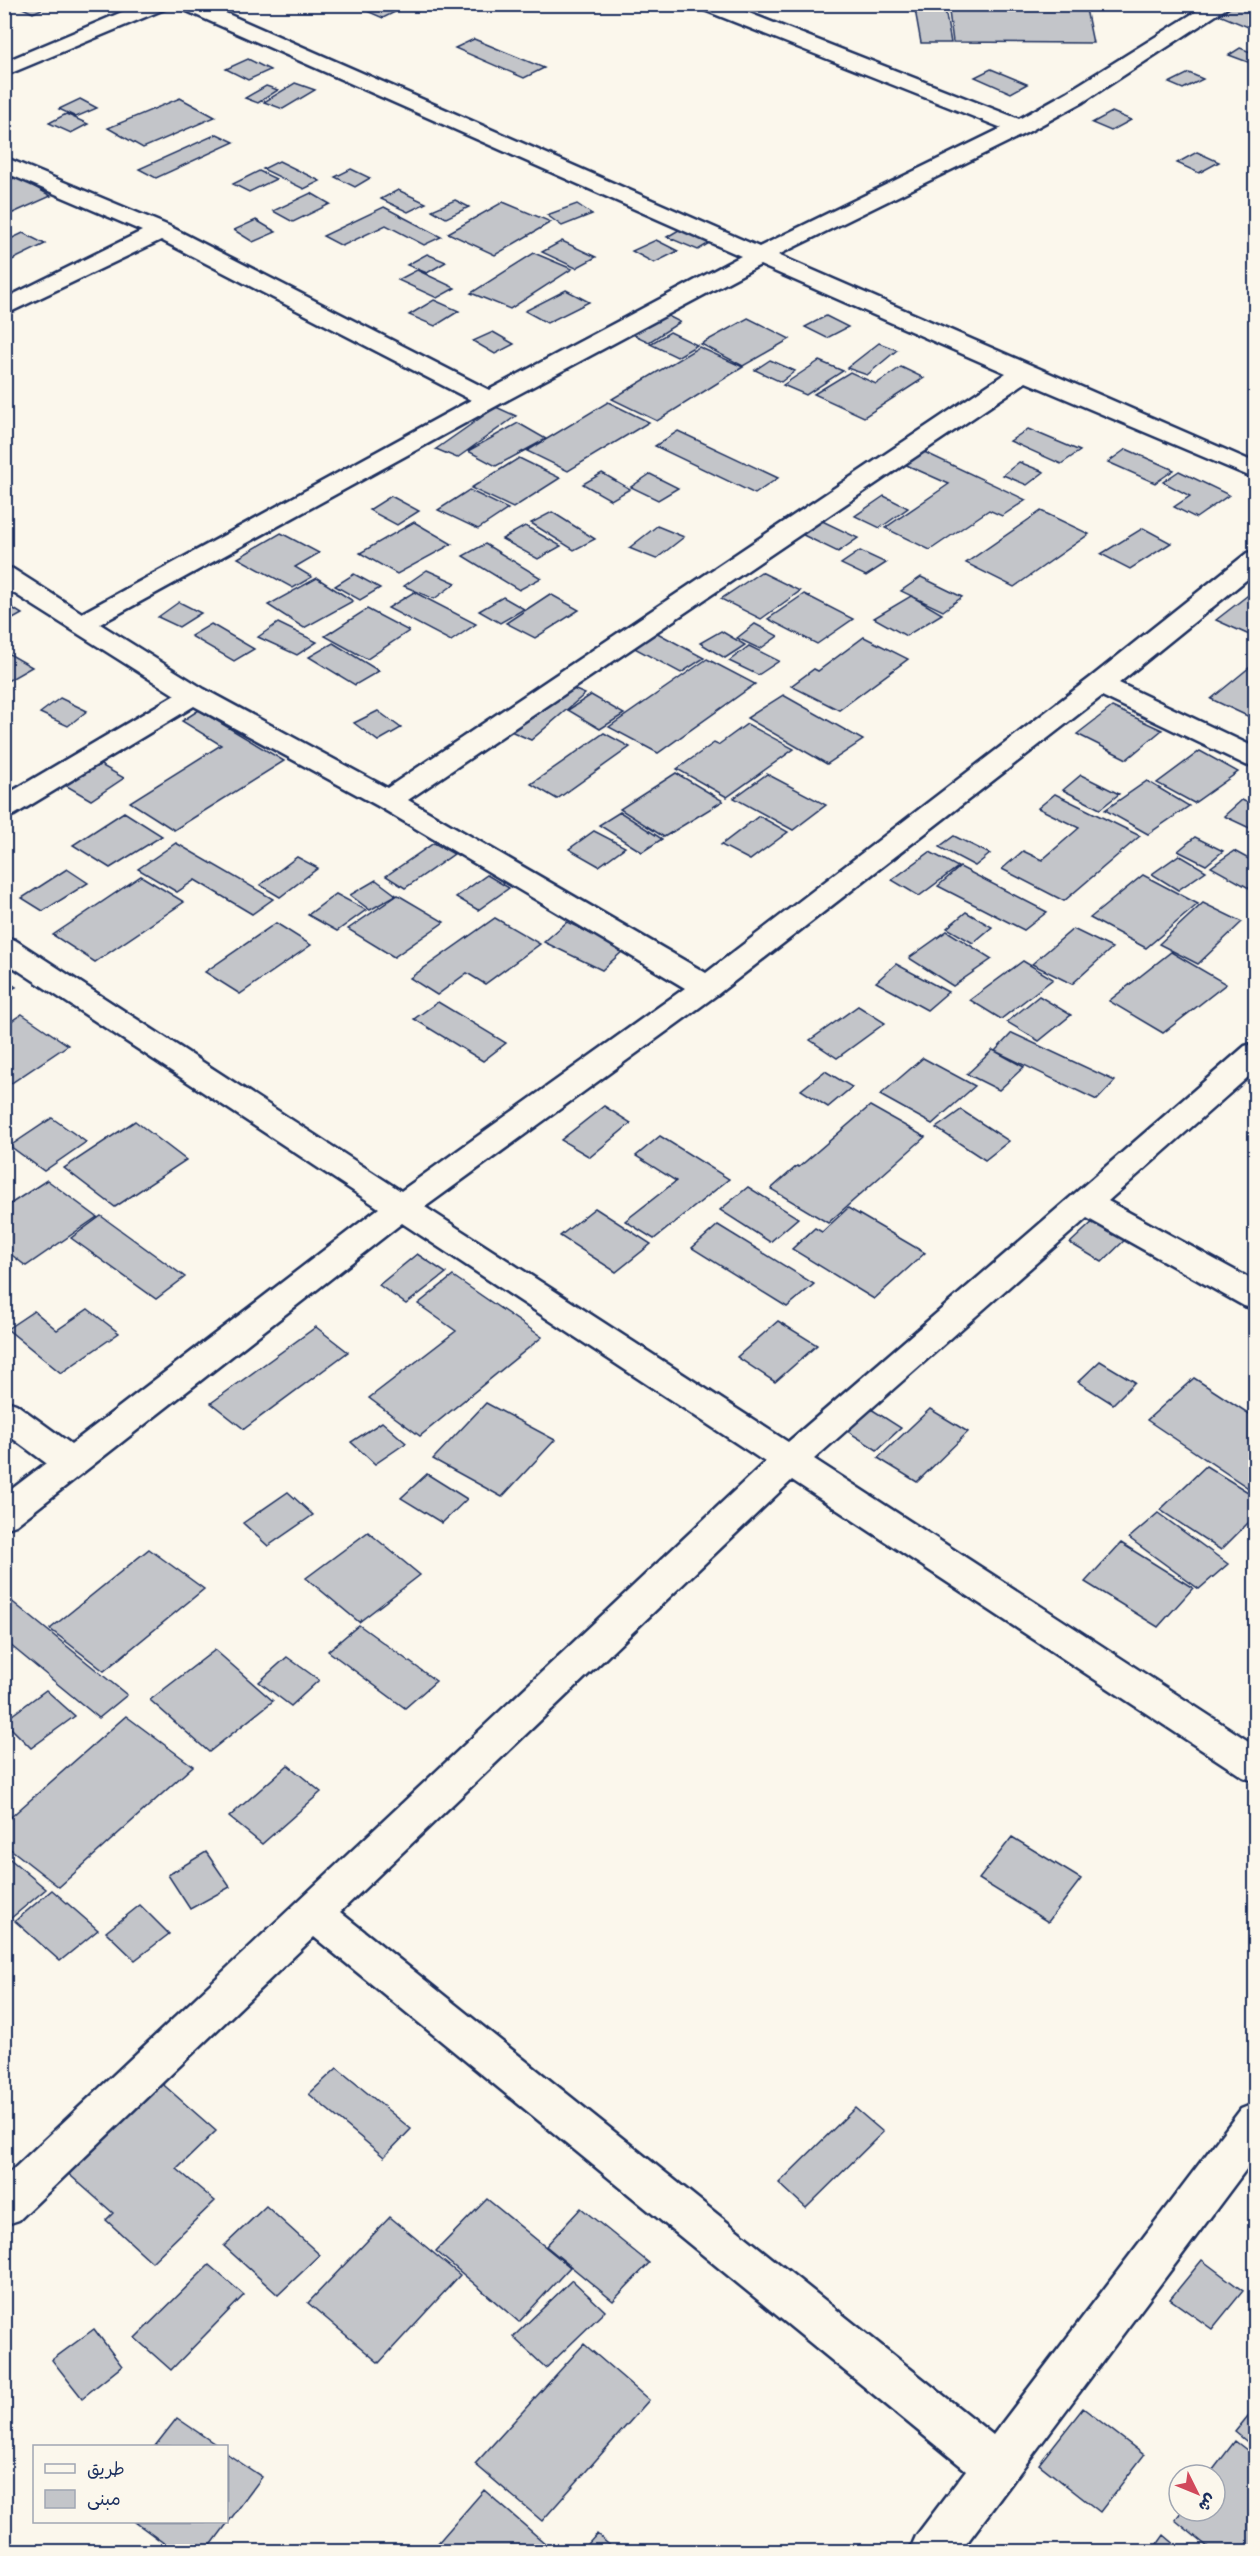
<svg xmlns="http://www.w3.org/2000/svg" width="1260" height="2556" font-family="Pangolin,'Playpen Sans Arabic',sans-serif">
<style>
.building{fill:#c3c5c9;stroke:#1b2f5e;stroke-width:1.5}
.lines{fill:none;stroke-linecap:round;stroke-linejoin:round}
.minor-casing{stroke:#1b2f5e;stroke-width:5}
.minor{fill:#fbf7ec;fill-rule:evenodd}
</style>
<rect width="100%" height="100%" fill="#fbf7ec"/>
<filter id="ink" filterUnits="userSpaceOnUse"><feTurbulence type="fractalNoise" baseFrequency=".0167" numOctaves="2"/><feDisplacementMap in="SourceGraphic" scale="12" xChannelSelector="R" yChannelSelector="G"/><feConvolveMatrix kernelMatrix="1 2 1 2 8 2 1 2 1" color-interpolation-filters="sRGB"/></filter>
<g filter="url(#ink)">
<path class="building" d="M14,4H53L33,13Z
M351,4H411L383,18Z
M914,4H944L951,43H921Z
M948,4H1085L1093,43L953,42Z
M1227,4H1241L1256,10V23L1248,27L1212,12Z
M474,39L544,68L524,78L455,48Z
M1240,48L1256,54V62L1253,64L1229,55Z
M248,59L270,70L248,80L226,69Z
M991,69L1027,84L1011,93L975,77Z
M1189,73L1203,79L1183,89L1169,83Z
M295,83L315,90L283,109L264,102Z
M266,86L278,90L258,103L245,98Z
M180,98L215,117L143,148L108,128Z
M80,99L97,108L76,117L59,109Z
M1112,112L1131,120L1111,131L1092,123Z
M66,114L88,124L71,133L49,123Z
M217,134L234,142L156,178L139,169Z
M1197,152L1219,162L1199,173L1177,163Z
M279,161L320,181L304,189L263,169Z
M351,169L370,178L355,187L335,177Z
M259,171L276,179L249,192L233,184Z
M17,177L51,196L4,217V182Z
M398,190L426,203L408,212L381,199Z
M311,193L330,204L293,222L273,211Z
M455,200L469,207L446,218L432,210Z
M503,202L551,222L495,255L448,233Z
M577,204L592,214L562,226L547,215Z
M384,207L441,237L424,245L386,225L342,246L323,236Z
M256,220L276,232L253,242L234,230Z
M694,221L724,234L698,250L667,237Z
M23,233L45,244L4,264V242Z
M656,240L678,251L654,263L632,251Z
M562,241L596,257L576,268L542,252Z
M534,253L572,269L510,309L471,293Z
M427,254L446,262L427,273L407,265Z
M417,270L455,288L437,298L398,280Z
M566,290L589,302L547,323L525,311Z
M434,300L459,311L435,326L409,315Z
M662,313L680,322L649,342L630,333Z
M826,316L848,327L827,338L805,327Z
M748,318L790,339L743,366L701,344Z
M493,332L514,344L495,354L473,341Z
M670,332L697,345L677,357L650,344Z
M879,343L897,350L867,375L847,368Z
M699,347L743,367L657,421L612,399Z
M770,360L795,371L781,382L755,370Z
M819,361L843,371L806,395L783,385Z
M901,367L924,378L864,417L814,394L850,372L876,384Z
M608,402L649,422L568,471L527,451Z
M496,407L516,416L457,458L436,449Z
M518,423L546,439L496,466L468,451Z
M1028,429L1080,451L1061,464L1010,441Z
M678,431L778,478L755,494L655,446Z
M1126,449L1174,470L1155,483L1108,462Z
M920,450L1026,500L1002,516L989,510L930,550L885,528L949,484L902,463Z
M519,458L560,478L513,508L471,488Z
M1019,462L1044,472L1027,485L1003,475Z
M1179,471L1229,495L1196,518L1174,507L1190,496L1163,482Z
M602,473L630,489L611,500L583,484Z
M650,474L678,488L658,500L631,487Z
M469,490L508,509L478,529L438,510Z
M391,496L419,511L397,525L369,510Z
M884,496L908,508L880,528L855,516Z
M1041,511L1089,534L1014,587L966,563Z
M552,512L595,539L574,550L531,523Z
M816,518L858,538L838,552L797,532Z
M414,522L452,544L397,574L360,553Z
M525,526L561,546L538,559L502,539Z
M657,526L684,537L656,559L629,548Z
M1143,528L1171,543L1130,569L1101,554Z
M281,533L319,553L295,567L312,577L293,588L238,558Z
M485,544L541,578L519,590L463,556Z
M860,551L886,563L866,576L841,564Z
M427,570L456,583L434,599L404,586Z
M761,572L800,591L761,619L721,599Z
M354,574L380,588L360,600L335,586Z
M921,577L962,597L943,611L901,591Z
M317,578L353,601L304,628L268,605Z
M1256,589V638L1216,620Z
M414,592L476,624L451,641L388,608Z
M550,594L579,610L535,638L506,623Z
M804,594L853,619L817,644L768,619Z
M911,596L942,614L906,636L874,618Z
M503,597L524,609L500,623L479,611Z
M179,602L201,613L179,627L158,617Z
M4,603L22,614L4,624Z
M367,609L409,631L367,659L325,636Z
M278,623L317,642L297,655L258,637Z
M211,624L254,649L234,661L191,636Z
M755,624L778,636L760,649L737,638Z
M650,629L704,658L681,673L627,644Z
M721,631L745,645L725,658L700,643Z
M864,637L908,659L839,710L791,686L814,669L818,671Z
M333,643L379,671L355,685L309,657Z
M749,646L779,661L758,675L729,661Z
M4,651L32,667L4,683Z
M707,659L755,684L658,753L609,727Z
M1256,662V720L1211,699Z
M559,683L585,694L531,740L506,729Z
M591,695L624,714L600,729L568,710Z
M783,695L863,740L827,764L747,718Z
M60,698L87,711L68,726L40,713Z
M1112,707L1162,730L1127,759L1077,734Z
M199,710L284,761L174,830L130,802L221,745L182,721Z
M378,711L401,728L378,741L354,723Z
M747,724L794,749L727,797L677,769L714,743L718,745Z
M604,733L630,747L557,799L531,784Z
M1200,751L1238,772L1194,803L1157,783Z
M99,764L124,778L91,800L65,785Z
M676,773L723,801L664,837L620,809Z
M767,774L826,805L793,830L734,798Z
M1081,775L1119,794L1100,809L1063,790Z
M1147,781L1189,806L1148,834L1105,810Z
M1055,794L1140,836L1064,901L1002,869L1023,851L1042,860L1079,828L1038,808Z
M1242,800L1256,807V831L1224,816Z
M124,812L162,836L110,868L73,845Z
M620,812L662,839L642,852L599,825Z
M759,816L788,832L750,860L721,845Z
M594,831L625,847L599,866L569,849Z
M954,836L990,854L975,866L939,847Z
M1195,837L1223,851L1206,865L1178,851Z
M176,843L273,899L252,914L195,880L177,892L138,869Z
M434,843L454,854L405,888L386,876Z
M1234,851L1256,863V892L1211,867Z
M930,852L958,867L919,896L892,880Z
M1179,855L1206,871L1178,890L1152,874Z
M297,857L318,868L280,897L260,885Z
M960,867L1047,912L1024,930L938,886Z
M67,869L88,883L43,911L22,898Z
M487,875L509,888L478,910L456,897Z
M1143,875L1198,904L1146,948L1090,918Z
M141,876L184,902L95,962L53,935Z
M376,880L396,895L370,910L350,895Z
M336,894L366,910L337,931L308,915Z
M398,895L444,922L394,957L348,929Z
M1203,903L1242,922L1198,964L1159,944Z
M966,912L992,927L973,943L947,928Z
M495,918L540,944L485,984L467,973L437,995L410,978Z
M567,922L624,950L602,970L544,942Z
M276,923L311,945L240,994L205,972Z
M1073,929L1112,948L1072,984L1032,964Z
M947,931L992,959L953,986L909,958Z
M1171,952L1226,984L1163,1033L1109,1001Z
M1023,961L1053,979L1001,1019L970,1000Z
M896,964L948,992L927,1010L876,982Z
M4,979L16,987L4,994Z
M1039,996L1071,1015L1039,1041L1007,1022Z
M438,1002L506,1043L483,1061L414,1019Z
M858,1006L885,1023L837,1058L810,1040Z
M22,1014L68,1045L4,1088V1026Z
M1012,1033L1115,1081L1097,1100L995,1051Z
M993,1050L1024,1067L999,1090L967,1074Z
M923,1058L975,1086L932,1124L880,1095Z
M825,1071L852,1087L828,1107L801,1090Z
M604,1106L631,1123L590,1157L561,1140Z
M870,1106L925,1137L828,1223L771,1189L797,1166L799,1167Z
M961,1110L1009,1141L985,1160L936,1128Z
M52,1118L86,1142L44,1171L10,1146Z
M135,1121L186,1160L115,1207L64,1168Z
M660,1136L729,1179L654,1239L625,1221L676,1181L636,1156Z
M47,1180L97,1217L26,1266L4,1249V1208Z
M748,1187L798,1218L770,1242L720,1210Z
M595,1208L651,1244L616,1272L560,1236Z
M848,1208L925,1253L874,1299L792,1249L815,1228L822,1232Z
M101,1216L185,1277L156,1299L71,1238Z
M1096,1219L1128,1237L1102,1262L1070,1243Z
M718,1225L814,1284L787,1307L692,1248Z
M417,1254L446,1273L406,1304L379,1285Z
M453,1276L542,1337L420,1436L369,1398L456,1331L418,1304Z
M88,1309L119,1333L61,1373L7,1329L34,1311L57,1330Z
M778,1321L817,1345L775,1382L737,1357Z
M316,1327L348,1352L244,1429L211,1403Z
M1100,1361L1135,1382L1113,1404L1078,1382Z
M1194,1378L1254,1417L1256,1415V1493L1147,1420Z
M486,1403L555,1440L502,1497L433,1459Z
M871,1409L901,1428L877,1450L847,1431Z
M930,1409L968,1432L917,1482L878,1458Z
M382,1422L406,1443L375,1464L351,1442Z
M1206,1466L1256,1497V1515L1221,1550L1160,1510Z
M427,1474L467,1499L442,1523L401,1498Z
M288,1492L313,1515L268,1546L243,1523Z
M1158,1513L1228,1564L1199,1589L1129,1538Z
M368,1532L420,1575L359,1622L306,1578Z
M1121,1543L1193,1588L1158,1627L1085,1582Z
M149,1549L204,1589L104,1671L50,1629Z
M4,1595L127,1695L99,1718L4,1640Z
M359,1625L436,1681L405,1708L328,1651Z
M215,1650L273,1701L209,1752L150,1700Z
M287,1657L319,1680L291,1706L259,1682Z
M46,1690L75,1716L31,1748L4,1721Z
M126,1716L193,1766L59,1887L4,1844V1823Z
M288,1765L321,1792L262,1844L229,1817Z
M1012,1837L1081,1879L1048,1922L979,1879Z
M206,1852L230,1887L190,1909L168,1875Z
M4,1854L46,1889L4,1924Z
M52,1890L98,1930L60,1961L15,1921Z
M140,1905L169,1934L135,1960L106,1932Z
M337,2068L411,2129L384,2157L309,2094Z
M158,2080L216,2131L177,2169L215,2201L152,2262L106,2220L113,2213L63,2169Z
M855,2108L883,2132L806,2208L779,2183Z
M487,2199L570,2267L519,2322L436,2251Z
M266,2206L320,2255L278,2295L224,2246Z
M581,2208L649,2263L613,2301L546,2246Z
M390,2217L460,2275L379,2363L308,2303Z
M1202,2260L1243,2291L1212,2329L1170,2299Z
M209,2265L244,2295L171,2370L135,2338Z
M572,2280L605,2311L546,2368L513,2337Z
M94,2329L122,2366L82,2398L52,2360Z
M584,2344L649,2400L542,2521L475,2464Z
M1256,2406V2449L1235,2432Z
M1083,2408L1144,2455L1100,2512L1039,2464Z
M177,2418L218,2446H155Z
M1235,2441L1256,2457V2552H1214L1175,2520L1182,2511H1215V2475H1209Z
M226,2453L262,2477L206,2552H176L135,2522H226Z
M484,2490L555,2552H430Z
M597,2534L617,2552H581Z
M1164,2535L1184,2552H1152Z"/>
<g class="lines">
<defs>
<path id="minor" d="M141,4H170L167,8L4,76V62Z
M177,4H205L759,247L1002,128L699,8L696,4H726L1019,119L1067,92L1208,4H1233L1083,102L1028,132L778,255L1256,463V479L1026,382L408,800L706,973L1090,678L1247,553L1256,551V572L1119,683L1256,748V768L1246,765L1102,696L718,994L425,1207L788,1442L1245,1046L1256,1043V1070L1108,1201L1256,1282V1309L1244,1306L1087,1218L814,1459L1256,1746V1782L1243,1777L792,1480L340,1912L993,2435L1241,2109L1256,2103V2156L960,2552H909L916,2536L966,2470L314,1937L19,2220L4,2225V2178L765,1462L402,1223L16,1525L4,1529V1495L46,1463L4,1432V1400L16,1404L71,1444L379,1208L4,961V937L15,940L401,1191L685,988L378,806L194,706L14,815L4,818V796L175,695L4,587V567L13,569L82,613L471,400L161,240L4,315V299L142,231L4,172V157L169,226L489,390L741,256L180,8ZM760,265L1006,373L387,788L204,689L100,624L498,405Z"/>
</defs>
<use href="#minor" class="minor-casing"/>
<use href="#minor" class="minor"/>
</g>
</g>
<rect width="1260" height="2556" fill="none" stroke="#fbf7ec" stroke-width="24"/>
<rect x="12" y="12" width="1236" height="2532" fill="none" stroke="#1b2f5e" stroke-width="2" filter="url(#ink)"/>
<rect x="33" y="2445" width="195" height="78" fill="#fbf7ec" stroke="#a1a7b3" stroke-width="1.5"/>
<rect x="45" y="2464" width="30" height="9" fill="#fbf7ec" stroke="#a1a7b3" stroke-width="1.5"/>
<text x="87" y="2475" font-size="18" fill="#1b2f5e">طريق</text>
<rect x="45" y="2490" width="30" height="18" fill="#c3c5c9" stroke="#a1a7b3" stroke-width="1.5"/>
<text x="87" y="2505" font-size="18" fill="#1b2f5e">مبنى</text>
<g transform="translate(1197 2493) rotate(133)"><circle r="28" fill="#fbf7ec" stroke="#a1a7b3" stroke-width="1.5"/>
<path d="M0-4.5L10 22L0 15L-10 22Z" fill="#d1495b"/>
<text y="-9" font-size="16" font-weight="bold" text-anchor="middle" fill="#1b2f5e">ش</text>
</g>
</svg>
